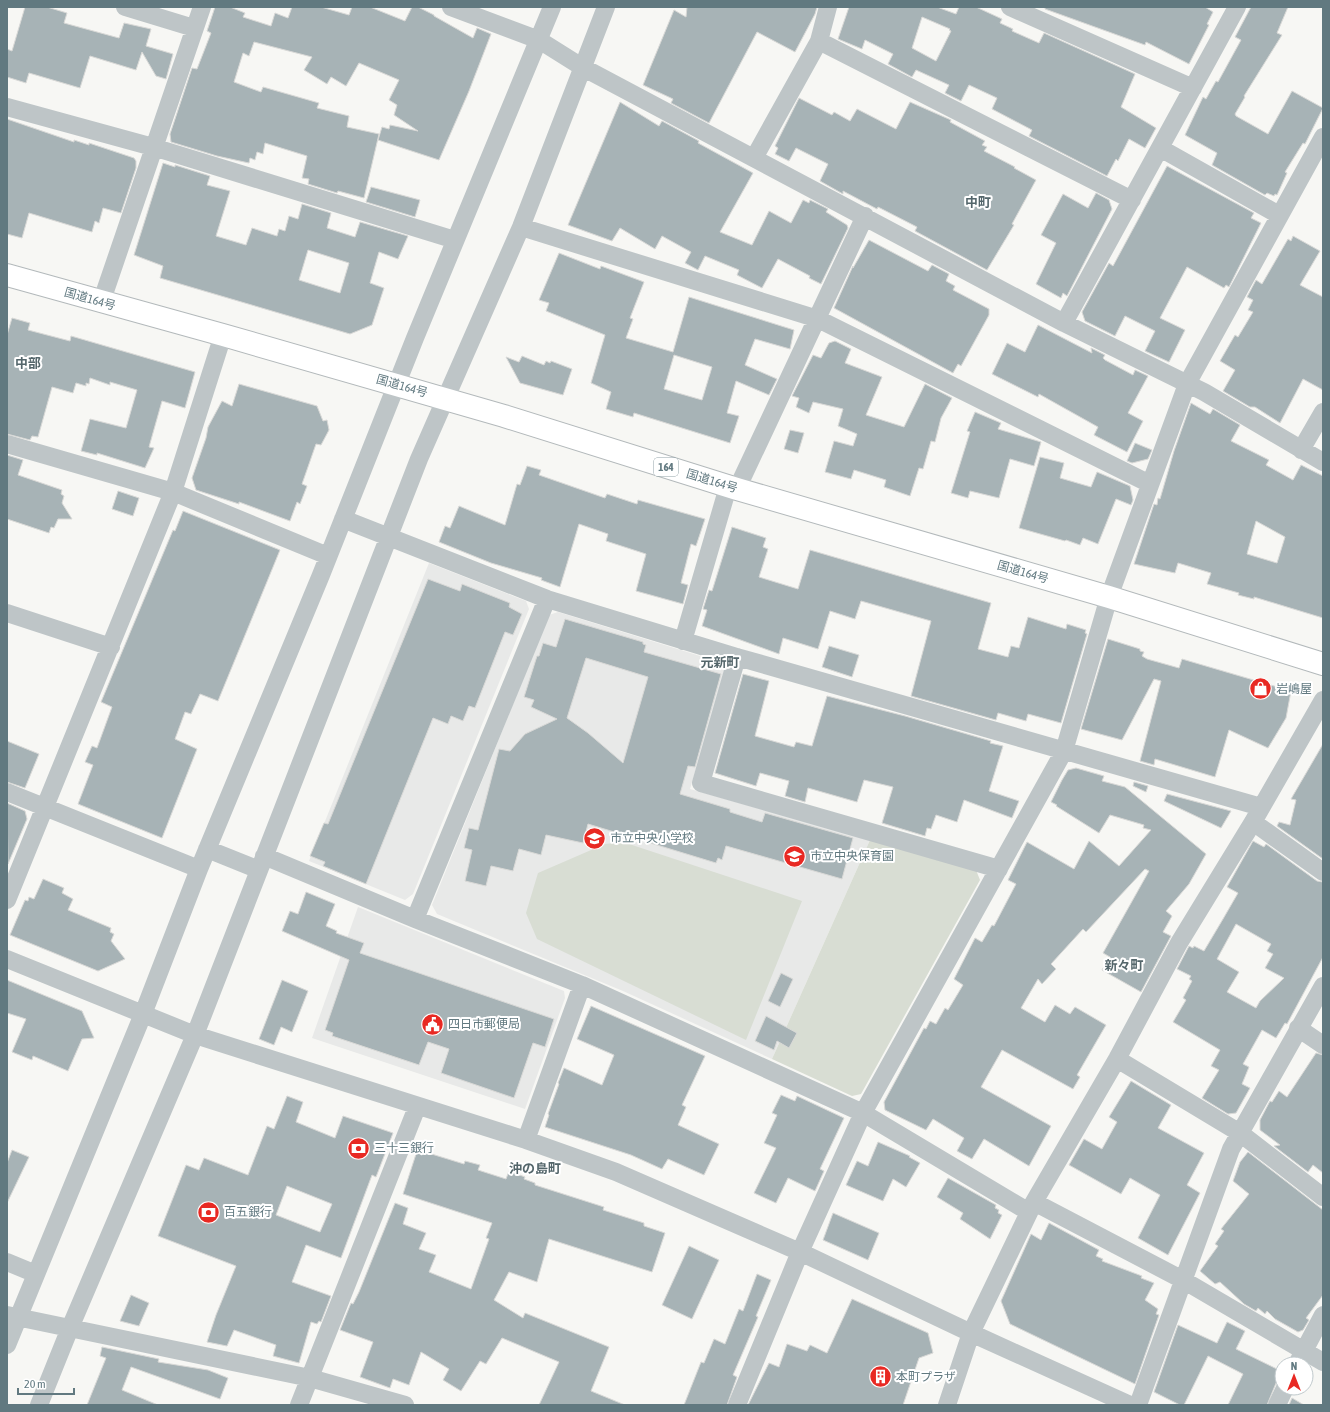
<svg xmlns="http://www.w3.org/2000/svg" width="1330" height="1412" font-family="'Asap Condensed','Noto Sans JP',sans-serif">
<style>
.built{fill:#e8e9e8}
.green{fill:#d8ddd3}
.building{fill:#a7b3b6;stroke:#d9d9d7;fill-rule:evenodd}
.lines{fill:none;stroke-linecap:round;stroke-linejoin:round}
.highway-casing{stroke:#b3b9bb;stroke-width:24}
.minor{stroke:#bec5c7;stroke-width:18}
.highway{stroke:#fff;stroke-width:22}
.labels{text-anchor:middle;stroke-width:4;stroke-linejoin:round;paint-order:stroke}
.shield{fill:#fff;stroke:#90a1a6;stroke-width:1}
.shield-label{font-size:11px;font-weight:bold;fill:#617980}
.street-label{font-size:12px;fill:#617980;stroke:#fff}
.poi-label{font-size:12px;fill:#617980;stroke:#fff;text-anchor:start}
.neighbourhood-label{font-size:13px;font-weight:bold;fill:#54666b;stroke:#fff}
</style>
<rect width="100%" height="100%" fill="#f7f7f4"/>
<path class="built" d="M429,563L526,601L529,609L413,894L405,900L309,861Z
M558,612L726,664L690,789L870,840L772,1059L623,991L437,914L432,905L549,615Z
M358,907L564,991L565,998L525,1109L312,1038Z"/>
<path class="green" d="M870,840L976,870L980,880L861,1094L852,1096L772,1059Z
M623,842L802,901L746,1040L537,939L526,913L538,873L605,844Z"/>
<path class="building" d="M25,7H47L67,13L64,23L119,38L124,23L151,29L146,46L173,54L166,79L156,76L142,52L136,70L90,56L80,88L29,73L26,83L7,77V49L12,51Z
M215,7H230L245,13L243,17L271,26L275,13L288,18L292,7H321L349,15L352,7H370L405,21L412,7H418L434,15V16L473,38L477,28L491,34L469,91L439,160L378,140L382,127L389,129L390,125L418,131L394,115L397,105L389,100L399,80L359,63L346,86L331,77L327,84L304,70L312,57L254,42L249,56L243,53L234,82L261,92L263,87L319,103L317,108L349,116L347,127L379,134L364,198L338,191L337,193L308,184L309,179L302,178L307,156L265,143L263,154L257,152L255,160L250,158L249,163L217,156L171,142L170,134L192,68L197,69L211,33L207,31Z
M687,7H817L815,14L795,52L757,32L709,123L671,103L673,99L643,85L674,10L686,17Z
M849,7H937L956,14L959,7H976L1002,19L1000,23L1013,29L1012,31L1039,43L1044,33L1135,74L1121,107L1156,128L1145,148L1129,139L1118,161L1116,159L1107,176L1029,136L1032,130L992,109L997,98L969,85L961,101L945,93L949,85L916,70L912,77L888,64L893,54L865,40L862,49L838,39ZM922,17L950,29L949,30L951,31L936,61L912,48Z
M1045,7H1205L1213,12L1207,24L1209,25L1189,64L1146,42L1145,45L1045,9Z
M1251,7H1288L1277,33L1282,35L1244,96L1245,97L1235,114L1236,116L1268,134L1292,91L1323,108L1305,144L1303,143L1285,172L1287,173L1277,195L1275,194L1274,196L1267,193L1265,195L1212,165L1217,153L1185,135L1203,97L1206,99L1216,81L1218,82L1241,40L1235,37Z
M799,98L832,115L834,112L850,121L857,109L896,129L910,102L951,120L950,122L985,141L982,145L987,147L984,151L1015,167L1014,168L1036,180L1012,224L1014,225L987,270L915,231L917,227L878,207L877,209L843,191V194L820,181L828,164L796,148L789,161L775,154L778,148L775,146Z
M620,102L659,126L662,121L699,141L698,143L753,173L720,232L752,245L769,211L791,223L803,200L809,203L810,200L828,209L826,212L847,225L848,228L821,284L809,278L810,276L778,259L762,288L737,275L739,270L705,256L698,270L685,263L691,252L662,236L655,249L620,228L612,241L568,225Z
M7,119L74,142V140L89,145V143L134,158L136,161V168L121,213L103,208L99,223L95,221L92,232L29,213L22,238L7,234Z
M163,163L175,167V165L210,176L207,185L230,191L216,236L246,245L252,228L277,236L279,229L285,231L289,216L298,219L302,204L331,213L327,228L355,237L360,222L408,236L398,259L379,252L370,283L384,288L372,325L350,334L160,278L163,266L134,255ZM308,250L349,263L340,293L299,280Z
M1167,166L1254,213L1251,218L1261,223L1229,287L1226,285L1224,288L1187,267L1160,318L1185,330L1169,362L1145,351L1155,331L1125,316L1115,336L1085,321L1082,312L1109,263L1113,266Z
M371,187L420,200L415,217L366,202Z
M1096,193L1109,200L1112,209L1067,296L1063,293L1061,298L1036,284L1056,243L1041,235L1063,194L1088,208Z
M1293,236L1320,251L1300,285L1323,297V390L1303,379L1280,423L1255,407H1250L1223,391L1235,370L1220,361L1235,335L1238,337L1253,312L1248,310L1253,300L1247,297L1256,280L1262,284L1288,239L1291,241Z
M869,240L928,271L932,265L949,274L946,281L955,286L953,290L989,309V315L961,366L958,364L953,373L834,308L853,266V268Z
M559,253L600,269L601,266L644,282L630,318L633,319L626,338L673,352L689,297L794,330L790,349L755,339L745,365L777,379L769,395L736,381L727,413L739,416L730,443L634,413L633,417L606,409L611,392L591,383L605,335L546,311L549,303L539,300ZM674,355L712,367L702,400L664,389Z
M12,318L30,323L28,330L70,341L71,336L195,372L185,408L162,401L149,447L154,448L145,468L97,453V455L81,451L90,419L126,428L137,390L110,382V385L90,378L89,384L86,383V386L76,383L73,393L52,387L38,437L32,436L30,440L7,434V335Z
M1038,325L1092,353L1091,348L1105,355L1103,358L1105,360L1133,375L1135,370L1148,376L1128,413L1143,421L1127,452L1094,435L1098,427L1039,394L1038,397L992,374L1007,343L1025,352Z
M835,341L851,349L845,363L882,377L866,415L904,427L925,384L952,398L941,418L935,442L931,441L923,469L919,468L910,496L884,487L886,480L854,470L851,479L825,472L834,441L853,446L857,434L838,426L843,409L813,402L809,413L796,407L799,398L792,396L813,355L821,358L829,343Z
M522,356L544,365L546,361L550,363L551,361L572,369L563,395L520,383L506,357L519,362Z
M239,384L317,406L323,421L327,420L329,430L321,445L316,444L302,484L307,486L300,504L297,502L290,521L239,502V504L196,490L192,478L206,438L208,427L222,401L232,406Z
M1191,403L1210,414L1213,409L1240,425L1231,441L1269,460L1266,465L1293,480L1301,465L1323,476V618L1254,597V599L1238,595L1239,593L1207,584L1211,573L1178,563L1175,573L1134,564L1154,504L1157,505L1158,498L1160,499L1174,451ZM1256,521L1285,537L1277,563L1247,554Z
M975,412L1001,423L998,429L1041,442L1034,466L1010,459L999,498L970,491L968,498L951,493L970,432L967,431Z
M790,430L804,433L798,453L784,449Z
M1135,443L1152,450L1148,459L1132,463L1127,461Z
M7,455L23,460L18,475L62,490L61,494L64,496L62,503L72,519H58L54,528L51,527L49,533L7,519Z
M1040,457L1064,463L1060,478L1091,487L1097,472L1130,486L1133,500L1131,505L1116,499L1098,544L1083,538L1080,545L1066,540L1065,541L1019,528Z
M527,466L541,470L539,475L605,498L607,494L637,504L638,500L705,519L696,546L691,544L681,583L688,585L683,604L636,591L646,554L606,541L608,534L579,524L560,587L541,580L542,578L491,563L439,542L445,526L450,528L459,506L505,525L517,484L520,485Z
M118,491L139,498L133,516L112,509Z
M183,511L280,550L218,701L200,694L191,714L185,712L175,739L197,749L162,838L78,804L93,765L85,762L92,746L97,748L112,707L101,702L173,530L175,531Z
M732,527L766,538L763,547L768,549L759,577L798,589L810,550L991,603L978,649L1008,657L1011,646L1019,648L1028,617L1066,629L1067,624L1086,630L1085,633L1087,634L1061,723L1028,714L1026,721L998,713L996,720L911,696L931,621L861,601L855,619L830,611L818,649L783,638L779,654L702,626L707,610L703,609L709,590L712,591Z
M428,579L460,591L462,584L510,603L509,607L522,614L513,635L505,632L475,708L469,706L463,721L451,716L448,724L433,718L366,884L323,866L325,862L310,856L324,823L328,824Z
M565,619L643,642V644L646,645L644,652L721,674L695,767L688,766L680,794L730,809V812L762,822L765,813L853,838L842,879L726,846L722,860L718,858L716,863L588,824L583,843L546,835L541,855L519,849L513,871L491,866L486,886L465,881L472,850L464,848L469,828L478,830L499,749L510,751L525,734L557,719L531,707L534,700L524,697L537,656H539L543,643L556,647ZM586,658L648,677L623,763L588,733L567,718Z
M1108,639L1140,649V651L1144,652L1142,656L1147,659L1179,668L1182,659L1291,691L1286,718L1268,748L1229,730L1215,777L1155,759L1154,765L1140,761L1161,681L1154,679L1122,740L1081,729Z
M829,646L859,655L852,677L822,667Z
M743,674L769,681L755,736L794,747L796,742L812,746L827,696L905,716L991,741L990,743L1003,746L989,791L1019,801L1012,818L964,800L957,822L936,815L931,829L927,828L925,836L882,823L893,787L864,780L857,802L808,788L805,802L785,796L789,781L760,773L756,786L715,773Z
M7,741L39,754L25,788L7,782Z
M1323,744V859L1277,826L1279,822L1290,825L1296,800L1291,799Z
M1076,768L1104,776L1102,781L1125,787L1206,854L1189,884L1166,911L1172,916L1163,932L1171,936L1141,992L1102,970L1110,957L1103,953L1149,871L1145,869L1086,932L1083,929L1051,964L1056,969L1042,984L1038,979L1021,1008L1045,1022L1055,1005L1070,1014L1075,1007L1106,1025L1077,1075L1080,1077L1073,1089L1002,1050L981,1087L1051,1126L1029,1166L984,1139L972,1159L957,1151L964,1138L933,1119L926,1130L885,1110L884,1102L924,1028L926,1029L930,1021L936,1024L945,1008L948,1010L963,985L954,979L975,938L982,942L992,925L994,926L1016,884L1008,880L1027,842L1074,869L1089,841L1119,866L1151,830L1143,828L1144,825L1110,815L1099,833L1056,806L1057,805L1051,802L1062,780L1068,770Z
M1134,782L1148,786L1146,792L1133,786Z
M1167,794L1231,811L1221,828L1164,801Z
M7,803L25,811L27,819L8,864Z
M1253,841L1264,847L1266,844L1317,881L1323,882V957L1287,1024L1285,1023L1276,1038L1262,1030L1243,1064L1249,1067L1242,1084L1250,1088L1236,1113L1228,1114L1202,1098L1219,1070L1211,1066L1220,1050L1173,1022L1186,1000L1183,998L1192,981L1189,979L1191,976L1177,969L1189,946L1193,948L1194,946L1204,951L1223,919L1238,893L1227,887ZM1236,924L1271,944L1267,951L1273,954L1265,968L1284,978L1260,1001L1256,1008L1227,992L1239,972L1217,959Z
M43,879L64,888L62,893L73,899L68,910L111,928L110,932L114,934L111,941L125,959L98,971L10,935L25,900L28,901L29,897L34,899Z
M306,892L335,904L326,926L337,931L336,933L364,943L360,953L554,1019L545,1047L533,1043L514,1098L441,1073L449,1049L428,1042L419,1065L332,1036L333,1033L325,1030L349,960L282,931L290,911L298,914Z
M781,973L793,979L780,1007L768,1001Z
M7,980L82,1011L94,1038L82,1039L68,1071L33,1056L32,1060L12,1052L26,1019L7,1013Z
M282,980L308,991L292,1032L281,1027L274,1045L259,1039Z
M591,1006L705,1056L682,1105L686,1107L678,1125L719,1144L704,1175L668,1159L662,1169L631,1155L545,1127L549,1115L548,1114L559,1084L558,1083L564,1068L602,1085L614,1055L577,1039Z
M766,1016L797,1033L789,1048L777,1041L774,1050L755,1041Z
M1316,1053L1323,1055V1173L1313,1165L1308,1172L1274,1146L1280,1145L1260,1130V1120L1270,1101L1272,1102L1279,1091L1287,1097Z
M1131,1081L1171,1105L1158,1128L1204,1153L1187,1185L1200,1193L1168,1255L1138,1238L1160,1195L1130,1178L1121,1194L1069,1165L1084,1139L1102,1149L1117,1122L1109,1117Z
M781,1095L795,1101L797,1096L844,1118L820,1169L824,1171L815,1191L788,1178L776,1203L754,1193L776,1148L764,1143L777,1115L772,1113Z
M287,1096L303,1102L296,1122L335,1138L343,1116L393,1133L376,1177L372,1175L341,1258L306,1245L292,1282L331,1296L321,1322L319,1321L317,1324L311,1322L299,1363L273,1356L276,1345L234,1330L227,1346L207,1342L216,1315L236,1266L158,1236L186,1165L199,1170L204,1158L248,1175L267,1126L274,1129ZM287,1186L332,1204L320,1232L276,1215Z
M878,1142L910,1156L909,1157L920,1163L906,1187L893,1179L883,1201L846,1185L857,1161L868,1166Z
M12,1150L29,1157L7,1203V1163Z
M417,1151L424,1154L425,1152L464,1164L465,1161L480,1165L478,1170L506,1179L509,1171L525,1177L524,1179L535,1183V1185L604,1207L603,1210L644,1223V1226L665,1233L652,1272L549,1239L537,1282L509,1272L494,1300L523,1318L525,1313L609,1347L591,1391L625,1405H539L559,1362L502,1338L486,1364L480,1361L461,1391L443,1380L449,1369L421,1352L409,1385L393,1379L390,1388L360,1377L373,1342L340,1330L351,1303L353,1304L359,1292L395,1203L408,1208L403,1224L426,1233L419,1249L436,1255L429,1272L471,1289L489,1239L486,1238L492,1223L403,1194Z
M1248,1152L1323,1210V1295L1306,1318L1309,1320L1303,1330L1298,1332L1275,1319L1267,1311L1265,1314L1258,1308L1256,1311L1244,1304L1220,1282L1215,1284L1200,1271L1218,1246L1215,1244L1224,1231L1221,1229L1249,1194L1233,1181L1240,1162Z
M948,1178L996,1205L995,1208L999,1210L998,1213L1002,1215L990,1239L960,1219L963,1213L937,1197Z
M833,1213L879,1233L868,1260L823,1240Z
M1049,1223L1099,1250L1096,1256L1103,1259L1102,1261L1142,1276L1141,1278L1154,1283L1145,1300L1158,1309L1156,1314L1159,1315L1135,1384L1010,1324L1001,1301L1031,1234L1041,1240Z
M689,1246L719,1260L692,1319L662,1305Z
M757,1274L771,1280L756,1316L758,1317L733,1375L737,1377L727,1405H684L701,1362L704,1363L714,1339L725,1344L739,1309L743,1311Z
M131,1295L149,1303L139,1326L120,1321Z
M852,1299L928,1333L933,1353L919,1358L903,1405H748L769,1363L779,1367L787,1344L807,1351L810,1345L827,1353Z
M1227,1322L1245,1331L1236,1349L1281,1371L1267,1405H1228L1243,1374L1208,1356L1184,1405H1180L1154,1392L1178,1325L1217,1343Z
M102,1347L159,1359L158,1362L208,1370L228,1378L220,1399L131,1367L122,1390L158,1405H87L106,1358L100,1356Z
M1292,1398L1304,1405H1289Z"/>
<g class="lines">
<defs>
<path id="highway" d="M7,275L223,335L504,416L737,489L1109,597L1323,664"/>
</defs>
<use href="#highway" class="highway-casing"/>
<path class="minor" d="M125,7L194,28
M451,7L539,40L582,67L1064,323L1204,392L1323,462
M1010,7L1193,88
M819,41L1132,200
M7,107L153,147L455,240
M1160,148L1279,215
M754,158L819,41L828,7
M521,227L818,319L1150,484
M101,303L202,7
M1064,323L1237,7
M7,444L173,492L328,556
M1301,450L1323,412
M737,489L865,216
M343,519L547,599L737,657L1261,807
M7,613L111,647
M683,641L728,487
M737,657L701,783L999,869
M7,792L199,869
M1253,822L1323,872
M207,849L259,870
M264,856L415,919L582,985L863,1113L1029,1212
M7,900L173,492L223,335
M415,919L547,599
M7,959L195,1035L526,1140L616,1172L800,1252L971,1333L1130,1405
M1298,1028L1323,1045
M1117,1059L1240,1133L1323,1197
M526,1140L582,985
M1034,1202L1183,1280L1323,1362
M7,1262L36,1274
M7,1315L310,1378L405,1405
M7,1345L143,1014L199,869L321,575L415,338L552,7
M1297,1364L1323,1315
M39,1405L70,1328L195,1035L419,459L521,227L606,7
M299,1405L417,1107
M737,1405L800,1252L863,1113L1064,751L1109,597L1187,384L1323,137
M947,1405L971,1333L1034,1202L1117,1059L1179,943L1253,822L1323,700
M1138,1405L1231,1149L1323,986
M1277,1405L1285,1388"/>
<use href="#highway" class="highway"/>
</g>
<defs>
<symbol id="shop-disc" viewBox="-11 -11 22 22"><circle r="9.5" fill="#e82923" stroke="#fff"/><path d="M-5-2.5h2.3a2.7 3.5 0 0 1 5.4 0H5L5.5 6h-11ZM-1.5-2.5h3a1.5 2.3 0 0 0-3 0Z" fill="#fff"/></symbol>
<symbol id="school-disc" viewBox="-11 -11 22 22"><circle r="9.5" fill="#e82923" stroke="#fff"/><path d="M0-5L7-2L0 1L-7-2ZM-4 1L0 2.5L4 1V4Q0 6-4 4Z" fill="#fff"/></symbol>
<symbol id="civic-disc" viewBox="-11 -11 22 22"><circle r="9.5" fill="#e82923" stroke="#fff"/><path d="M-.6-6.5H3V-4.5H.6V-3L4-1V1h2V6H-6V1h2V-1L-.6-3ZM-1.2 2.5V6h2.4V2.5Z" fill="#fff"/></symbol>
<symbol id="bank-disc" viewBox="-11 -11 22 22"><circle r="9.5" fill="#e82923" stroke="#fff"/><path d="M-6-4H6V4H-6ZM0-2.3a2.3 2.3 0 1 0 0 4.6a2.3 2.3 0 1 0 0-4.6Z" fill="#fff"/></symbol>
<symbol id="building-disc" viewBox="-11 -11 22 22"><circle r="9.5" fill="#e82923" stroke="#fff"/><path d="M-4-6H4V6H1V3H-1V6H-4ZM-2.5-4.3h1.7v1.8h-1.7ZM.8-4.3h1.7v1.8H.8ZM-2.5-1h1.7V.8h-1.7ZM.8-1h1.7V.8H.8Z" fill="#fff"/></symbol>
</defs>
<g fill-rule="evenodd">
<use href="#shop-disc" x="1248" y="676" width="25" height="25"/>
<use href="#school-disc" x="582" y="826" width="25" height="25"/>
<use href="#school-disc" x="782" y="844" width="25" height="25"/>
<use href="#civic-disc" x="420" y="1012" width="25" height="25"/>
<use href="#bank-disc" x="346" y="1136" width="25" height="25"/>
<use href="#bank-disc" x="196" y="1200" width="25" height="25"/>
<use href="#building-disc" x="868" y="1364" width="25" height="25"/>
</g>
<g class="labels">
<rect class="shield" x="654" y="458" width="24" height="18" rx="3"/>
<g class="shield-label">
<text x="666" y="471">164</text>
</g>
<g class="street-label">
<text transform="translate(90 299) rotate(16)" y="4">国道164号</text>
<text transform="translate(402 386) rotate(16)" y="4">国道164号</text>
<text transform="translate(712 481) rotate(17)" y="4">国道164号</text>
<text transform="translate(1023 572) rotate(16)" y="4">国道164号</text>
</g>
<g class="poi-label">
<text x="1276" y="693">岩嶋屋</text>
<text x="610" y="842">市立中央小学校</text>
<text x="810" y="860">市立中央保育園</text>
<text x="448" y="1028">四日市郵便局</text>
<text x="374" y="1152">三十三銀行</text>
<text x="224" y="1216">百五銀行</text>
<text x="896" y="1381">本町プラザ</text>
</g>
<g class="neighbourhood-label">
<text x="978" y="207">中町</text>
<text x="28" y="368">中部</text>
<text x="720" y="667">元新町</text>
<text x="1124" y="970">新々町</text>
<text x="535" y="1173">沖の島町</text>
</g>
</g>
<rect width="1330" height="1412" fill="none" stroke="#617980" stroke-width="16"/>
<g transform="translate(1294 1376)"><circle r="19" fill="#ffffff" stroke="#c0c9cc"/>
<path d="M0-3L7 15L0 10L-7 15Z" fill="#e82923"/>
<text y="-6" font-size="11" font-weight="bold" text-anchor="middle" fill="#617980">N</text>
</g>
<path d="M18 1388v6h56v-6" fill="none" stroke="#617980" stroke-width="2"/>
<text x="24" y="1388" font-size="12" fill="#617980" stroke="#ffffff" stroke-width="3" paint-order="stroke">20 m</text>
</svg>
